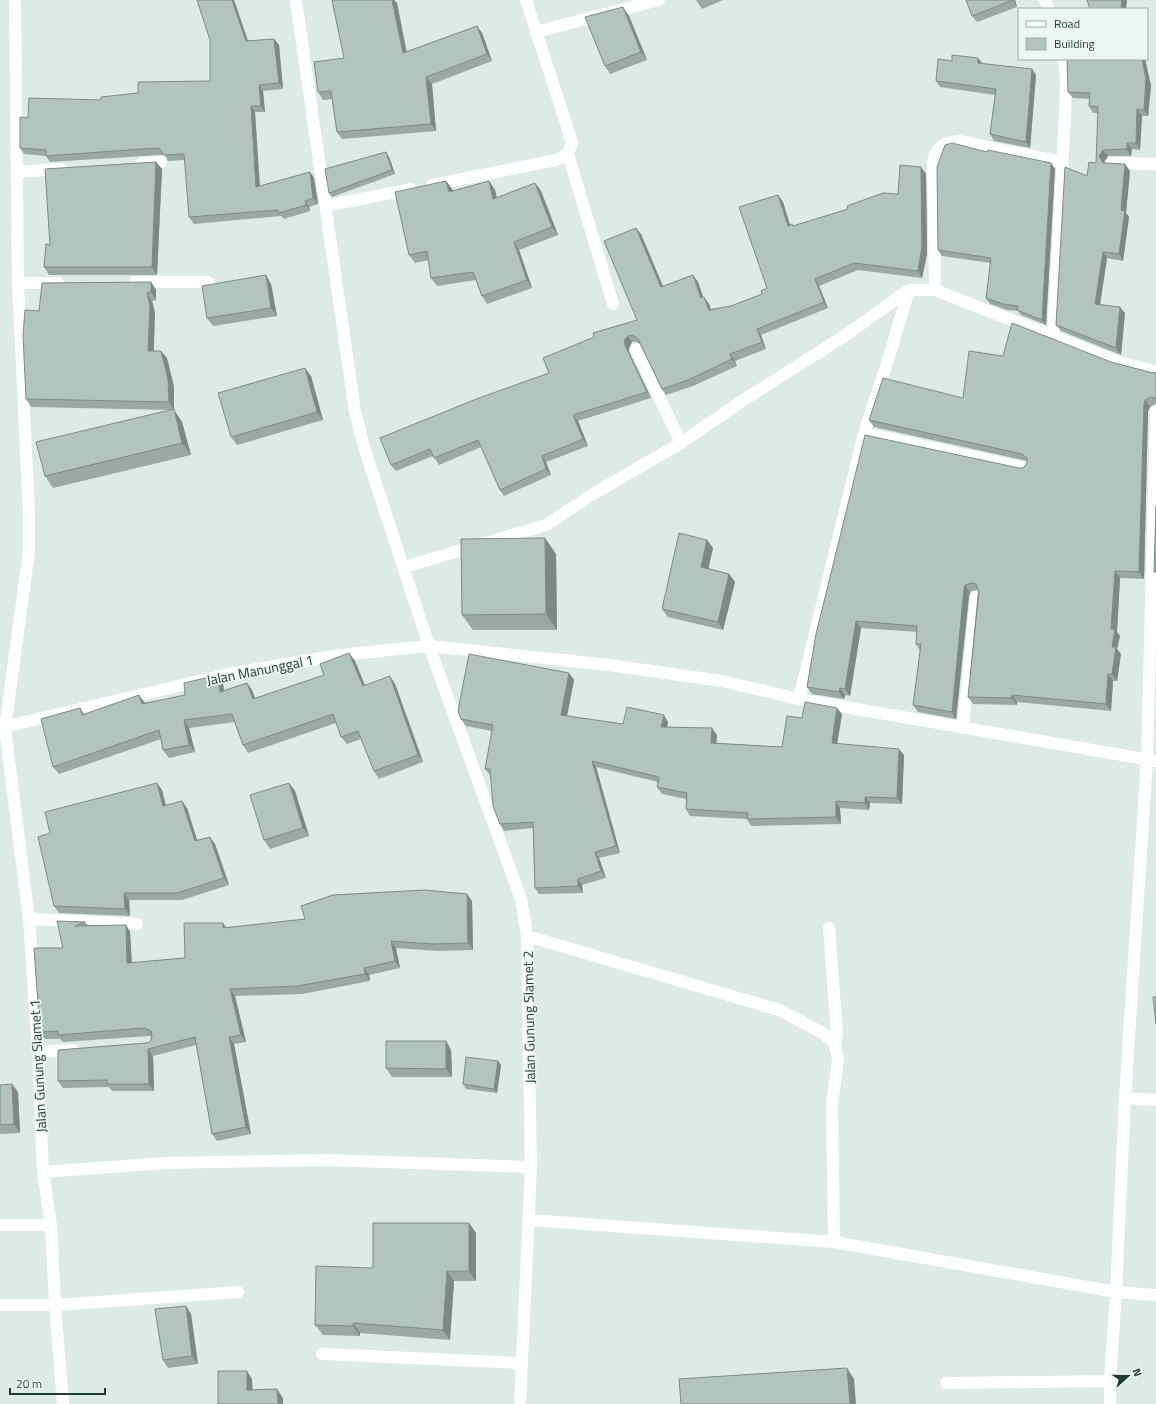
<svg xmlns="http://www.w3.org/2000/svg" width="1156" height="1404" font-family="'Titillium Web',sans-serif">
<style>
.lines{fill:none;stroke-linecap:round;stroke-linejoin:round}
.minor{stroke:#fff;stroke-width:12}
.wall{fill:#99a9a3}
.shaded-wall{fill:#7d8a84}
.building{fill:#b2c5bd;stroke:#7d8a84}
.labels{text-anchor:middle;stroke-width:3.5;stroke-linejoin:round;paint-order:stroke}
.street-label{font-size:14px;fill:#1d3b34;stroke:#edf7f2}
</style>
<rect width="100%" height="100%" fill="#dcebe4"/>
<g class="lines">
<path class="minor" d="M15,0L18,283L29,514V551L5,728L29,919L38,1052L43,1172L51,1225L55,1305L63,1404
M296,0L355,412L364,447L429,646L521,899L527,936L531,1167L520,1404
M526,0L572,142L568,154L613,304
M1045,0L1049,9
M536,32L659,0
M142,163L161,162
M1111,163L1156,164
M17,172L61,169
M432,185L556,160L568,154
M326,206L411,189
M135,282H208
M18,283H58
M935,290L933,161C937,146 944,142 959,141L1062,162
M1053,335L1065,117L1066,79L1064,59
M636,349L681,443
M864,433L1025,468
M404,567L546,525L593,494L681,443L742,401L843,337L909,290H935L1119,362L1156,372
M799,699L864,433L888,360L909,290
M0,728L233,673L340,655L429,646L609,665L722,681L799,699L1156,761
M963,728L976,597
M29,919L137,924
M829,928L837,1033L835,1044
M527,936L779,1010L823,1033L835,1044L838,1060L832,1105L834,1242
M38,1052L73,1050
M1125,1098L1156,1100
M43,1172L166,1163L326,1160L531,1167
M530,1220L834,1242L1116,1292L1156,1295
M0,1225H51
M0,1305H55L238,1292
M322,1354L520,1363
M946,1383L1110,1381
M1110,1404V1381L1116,1292L1125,1098L1147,759L1156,411"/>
</g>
<path class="wall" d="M234,0L248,41L274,39L279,45L283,89L263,91L265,112H255L260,186L310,172L314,178L318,204L309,207L310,211L284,219L281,216L194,224L189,217L185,160L168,161L165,155H160L50,162L46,156L24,154L20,148L28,118L101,100L138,93L210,81Z
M332,0H394L397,3L407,52L477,26L482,33L492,61L432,84L436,131L342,139L337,132L332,99L323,100L318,92L344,58Z
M696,0H723L702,9Z
M966,0H1015L1017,7L977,22L972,16Z
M629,16L647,60L610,74L605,66Z
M1067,59H1145L1151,86L1148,116H1142L1140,150L1132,149L1131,156H1108L1104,162L1130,171L1126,213L1129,217L1123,261L1107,258L1100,305L1125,313L1121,355L1061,331L1056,325L1087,176L1096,163L1098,113H1093L1089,106V99L1073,98L1068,92Z
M982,64L1032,69L1036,75L1030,148L994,141L990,134L995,95L940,87L936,81Z
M987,152L1055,169L1046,325L1021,315L1018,311L1007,310L990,304L986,298L991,263L942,256L938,250Z
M389,157L395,174L332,197L329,193Z
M156,162L162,169L157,275H49L44,267L50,245Z
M926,174L927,254L922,278L858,270L819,286L828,308L761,335L766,349L735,361L737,366L693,386L666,395L662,389L640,344L637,342H632L629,348V352L651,398L578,421L588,446L546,462L551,475L504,496L500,490L481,447L439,465L433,456L396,471L391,465L549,373L637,320L641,234L663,286L693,275L698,282L703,297L709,304L711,309L731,306L762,294L767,288L778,195L783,202L790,225L792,224L793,226L898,194Z
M446,181L452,189L453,191L489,181L495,190L497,198L535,183L541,191L558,235L519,250L532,288L487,304L482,296L476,280L437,286L431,278L429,260L415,263L409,255Z
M266,275L271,284L277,316L213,326L207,318Z
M151,282L156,290V300L152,301L155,313L154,351H161L167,358L174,387V410L182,422L191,455L53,488L45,476L171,410L31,407L26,399L39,311Z
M1003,356L1111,362L1149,372L1156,373V404L1150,407L1148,411L1144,579L1120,578L1117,632L1120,636L1117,649L1121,654L1117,681H1113L1111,711L1017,702V705L973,704L968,697L978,590H976L970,592L969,596L956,719L918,712L913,705L920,651L916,644L917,632L861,628L850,696L845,695L844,699L812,694L807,687L816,634L1019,468H1023L1027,463V461L874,427L869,420L963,398Z
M311,376L323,420L237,445L231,437Z
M707,540L713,548L708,568L729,574L735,582L723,630L668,617L662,609Z
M556,554L557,630H473L462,615Z
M349,653L355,661L365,685L395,684L423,762L379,779L374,771L361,739L347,744L341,737L336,723L248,753L243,745L235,722L189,728L195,752L169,758L163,750L161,739L59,774L53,767L145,703L185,695L223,683L224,691L247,683L252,690L255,698L324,675Z
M569,673L574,680L567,716L623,724L668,722L667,727L717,735L716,743L782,747L802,718L842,714L837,744L904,755L902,804L870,803L869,810L840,808L841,824L751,826L747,819L690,816L686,809V799L662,794L657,787L658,782L596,767L620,853L599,858L606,878L582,885L583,893L539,894L535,888L533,828L504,831L500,824L490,775L485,769L492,731L466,726L461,719Z
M289,783L295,791L309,836L270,849L264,840Z
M162,790L166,806L187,808L197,841L215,844L229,885L182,900H129L130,916L59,913L54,906L50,833Z
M467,894L472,901L473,950L438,951L396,948L400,968L369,975L370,981L302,994L235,996L246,1042L234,1044L251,1134L217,1141L212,1134L196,1045L153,1056L154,1091H112L109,1087L63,1088L58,1081L150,1042L152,1037L149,1036L63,1042L60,1039H45L40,1032L63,948L57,921L85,922L88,925H126L130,932L132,963L185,958L227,928L305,919Z
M446,1041L451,1050L452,1077H392L386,1068Z
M498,1061L501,1065L497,1093L466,1089L463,1084Z
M0,1085L18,1092L20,1133L0,1134Z
M469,1223L476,1233V1281H454L450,1340L360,1333V1336L323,1335L315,1325L373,1268Z
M186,1306L191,1314L198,1364L168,1368L163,1360Z"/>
<path class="shaded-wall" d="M232,0H234L250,47L246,41Z
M392,0H394L397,3L408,61L403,53Z
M1013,0H1015L1017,7Z
M1122,0H1127L1126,9H1121Z
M623,7L629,16L647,60L641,52Z
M477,26L482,33L492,61L487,54Z
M274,39L279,45L283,89L279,83Z
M978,58L983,64L978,63Z
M1142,59H1145L1151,86L1148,116L1144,110Z
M1032,69L1036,75L1030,148L1026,142Z
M426,77L432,84L436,131L431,124Z
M259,85L263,91L265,112L261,106Z
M251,106L255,112L260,193L256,187Z
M1137,109L1142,116L1140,150L1136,143Z
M1127,143L1132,149L1131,156L1127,149Z
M1103,150L1108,156L1104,162L1107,170L1099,156Z
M386,152L389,157L395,174L392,170Z
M156,162L162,169L157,275L152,267Z
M1051,163L1055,169L1046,325L1042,320Z
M1125,164L1130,171L1126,213L1129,217L1123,261L1119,254L1121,210Z
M921,167L926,174L927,254L922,278L918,271Z
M310,172L314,178L318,204L313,198Z
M446,181L452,189L455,200L449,192Z
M489,181L495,190L499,207L493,199Z
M535,183L541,191L558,235L552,227Z
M778,195L783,202L792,232L788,226Z
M305,201L309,207L310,211L306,205Z
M636,228L641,234L666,294L661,287Z
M514,242L519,250L532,288L527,280Z
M1103,252L1107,258L1099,311L1095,304Z
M266,275L271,284L277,316L271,308Z
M693,275L698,282L706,305L701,298Z
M815,279L819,286L828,308L824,302Z
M151,282L156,290V300L151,292Z
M147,293L152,301L155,313L153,359L148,351Z
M704,297L709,304L713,316L709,310Z
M1120,307L1125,313L1121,355L1116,348Z
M757,329L761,335L766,349L762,342Z
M628,336L632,342L629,348V352L651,398L647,392L625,345L624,341Z
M161,351L167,358L174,387V410L182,422L191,455L182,443L174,410L169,402Z
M730,354L735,361L737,366L732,359Z
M305,368L311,376L323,420L317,412Z
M1145,400L1150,407L1148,411L1144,579L1139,572L1144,404Z
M573,415L578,421L588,446L583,439Z
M542,456L546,462L551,475L546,469Z
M545,538L556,554L557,630L546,614Z
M707,540L713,548L707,575L701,567Z
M1115,571L1120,578L1117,632L1120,636L1117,649L1121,654L1117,681L1112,674L1111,629Z
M729,574L735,582L723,630L718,622Z
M965,585L970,592L969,596L956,719L952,712L964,589Z
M856,621L861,628L850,696L845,689Z
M349,653L355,661L368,694L363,686Z
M569,673L574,680L566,721L561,715Z
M1108,674L1113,681L1111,711L1106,704Z
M218,675L223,683L225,700L220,692Z
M390,676L395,684L423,762L418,755Z
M247,683L252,690L258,707L253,699Z
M840,688L845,695L844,699L839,692Z
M139,695L145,703L142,704Z
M1012,695L1017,702V705L1012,698Z
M80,708L85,716L82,715Z
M837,708L842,714L836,750L832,743Z
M664,715L668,722L666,733L661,727Z
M184,720L189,728L195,752L189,745Z
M712,728L717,735L716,749L711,743Z
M899,749L904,755L902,804L897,798Z
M592,761L596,767L620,853L616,846Z
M157,783L162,790L168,814L163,806Z
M289,783L295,791L309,836L303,828Z
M865,797L870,803L869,810L865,803Z
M182,801L187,808L200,849L195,841Z
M836,801L840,808L841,824L836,817Z
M210,837L215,844L229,885L224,878Z
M595,852L599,858L606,878L601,871Z
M578,879L582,885L583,893L578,886Z
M124,893L129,900L130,916L125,909Z
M467,894L472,901L473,950L468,943Z
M223,923L228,930L223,928Z
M126,925L130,932L132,971L127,963Z
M391,941L396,948L400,968L395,961Z
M364,968L369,975L370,981L365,974Z
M230,989L235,996L246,1042L241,1035Z
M229,1037L234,1044L251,1134L246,1127Z
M446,1041L451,1050L452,1077L446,1069Z
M148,1049L153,1056L154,1091L149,1084Z
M498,1061L501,1065L497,1093L494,1089Z
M12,1084L18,1092L20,1133L14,1124Z
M469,1223L476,1233V1281L469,1271Z
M447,1271L454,1281L450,1340L443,1330Z
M186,1306L191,1314L198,1364L192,1356Z
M353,1323L360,1333V1336L353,1326Z
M847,1368L854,1379L856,1404H850Z
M247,1371L252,1379L253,1398L247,1390Z
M277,1389L283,1398V1404H278Z"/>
<path class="building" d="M197,0H232L246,41L274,39L279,83L259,85L261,106H251L256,187L310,172L313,198L305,201L306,205L279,213L278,210L189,217L184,154L164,155L160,149L156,148L46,156V150L20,148V117L28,118L29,98L101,100V97L138,93V82L210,81V40Z
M332,0H392L403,53L477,26L487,54L426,77L431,124L337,132L331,91L318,92L314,62L344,58Z
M966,0H1013L972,16Z
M1087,0H1122L1121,9H1090Z
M623,7L641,52L605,66L585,17Z
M952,55L978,58V63L1032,69L1026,142L990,134L996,89L936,81L938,59L952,61Z
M1067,59H1142L1146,79L1144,110L1137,109L1136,143H1127V149L1103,150L1099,156L1103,163L1125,164L1121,210L1125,211L1119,254L1103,252L1095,304L1120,307L1116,348L1056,325L1065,167L1087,176L1089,162L1096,163L1098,107L1089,106L1090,93L1068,92Z
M952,143L987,152L988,150L1051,163L1042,320L1017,310L1018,306L1003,304L986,298L991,258L938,250L937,167L945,145Z
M386,152L392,170L329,193L325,169Z
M156,162L152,267H44L46,244L50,245L45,169Z
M900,165L921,167L922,247L918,271L854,263L815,279L824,302L757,329L762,342L730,354L732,359L688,380L662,389L638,339L632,335L628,336L624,341L625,345L647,392L573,415L583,439L542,456L546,469L500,490L478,440L434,458L430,449L391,465L380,438L479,398L549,373L543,358L594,337L593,333L637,320L604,241L636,228L661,287L693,275L701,298L704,297L709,310L731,306L762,294L761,291L767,288L739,207L778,195L788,226L792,224L793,226L848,209L847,206L883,193L898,194Z
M446,181L449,192L489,181L493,199L535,183L552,227L514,242L527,280L482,296L473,272L431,278L427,251L409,255L395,192Z
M266,275L271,308L207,318L202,286Z
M151,282V292L147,293L150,306L148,351H161L168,379L169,402L26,399L23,335L25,310L39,311L42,283Z
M1012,323L1111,362L1149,372L1156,373V399L1155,398L1151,397L1145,400L1144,404L1139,572L1115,571L1111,629H1115L1112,647H1116L1112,674H1108L1106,704L1012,695V698L968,697L979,591L976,584L971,583L965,585L964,589L952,712L913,705L921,644H916L917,626L856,621L845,689L840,688L839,692L807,687L816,634L865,435L1019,468H1023L1027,463V458L1022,454L869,420L883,378L963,398L969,351L1003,356Z
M305,368L317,412L231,437L218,393Z
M174,409L182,443L45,476L36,442Z
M1156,506V572H1154Z
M679,533L707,540L701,567L729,574L718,622L662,609Z
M545,538L546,614L462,615L461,539Z
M349,653L363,686L390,676L418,755L374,771L358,731L341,737L333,714L243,745L232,714L184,720L189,745L163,750L159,730L53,767L41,719L80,708L82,715L139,695L142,704L185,695L184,683L218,675L220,692L247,683L253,699L324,675L320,664Z
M469,654L569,673L561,715L623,724L627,707L664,715L661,727L712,728L711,743L782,747L787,716L802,718L805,702L837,708L832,743L899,749L897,798L865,797V803L836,801V817L747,819L748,813L686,809L687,793L657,787L659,777L592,761L616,846L595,852L601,871L578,879V886L535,888L533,822L500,824L493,806L490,769H485L493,725L461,719L458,711Z
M157,783L163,806L182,801L195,841L210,837L224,878L177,893H124L125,909L54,906L38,837L50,833L45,812Z
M289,783L303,828L264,840L250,795Z
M425,890L467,894L468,943L433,944L391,941L395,961L364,968L365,974L297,986L230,989L241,1035L229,1037L246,1127L212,1134L195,1037L148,1049L149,1084H107V1080L58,1081V1050L146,1043L150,1042L152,1036L151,1031L144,1028L58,1035V1031L40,1032L34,948H63L57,921L85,922L75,926L126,925L127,963L185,958L184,923H223V928L305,919L301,906L333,895Z
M1153,997H1156V1024Z
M386,1041H446V1069L386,1068Z
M466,1057L498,1061L494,1089L463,1084Z
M12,1084L14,1124L0,1125V1085Z
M373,1223H469V1271H447L443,1330L353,1323V1326L315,1325L316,1266L373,1268Z
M186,1306L192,1356L163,1360L155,1309Z
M847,1368L850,1404H681L679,1379Z
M218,1371H247V1390L277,1389L278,1404H218Z"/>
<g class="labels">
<g class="street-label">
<text transform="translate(260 670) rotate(-11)" y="5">Jalan Manunggal 1</text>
<text transform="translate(529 1017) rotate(-91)" y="5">Jalan Gunung Slamet 2</text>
<text transform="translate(38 1066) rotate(-93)" y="5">Jalan Gunung Slamet 1</text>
</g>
</g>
<rect x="1018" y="8" width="130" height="52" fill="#edf7f2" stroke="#9aaca6"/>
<rect x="1026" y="21" width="20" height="6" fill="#ffffff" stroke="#9aaca6"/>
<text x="1054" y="28" font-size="12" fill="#1d3b34">Road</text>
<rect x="1026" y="38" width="20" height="12" fill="#b2c5bd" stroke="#9aaca6"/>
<text x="1054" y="48" font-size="12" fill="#1d3b34">Building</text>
<g transform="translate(1128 1376) rotate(69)" stroke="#edf7f2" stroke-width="3" paint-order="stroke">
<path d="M0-3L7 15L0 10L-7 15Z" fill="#1d3b34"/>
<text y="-6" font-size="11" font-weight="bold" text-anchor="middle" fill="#1d3b34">N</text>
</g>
<path d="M10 1388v6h95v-6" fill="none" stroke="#1d3b34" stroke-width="2"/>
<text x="16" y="1388" font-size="12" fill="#1d3b34" stroke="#edf7f2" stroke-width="3" paint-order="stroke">20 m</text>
</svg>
